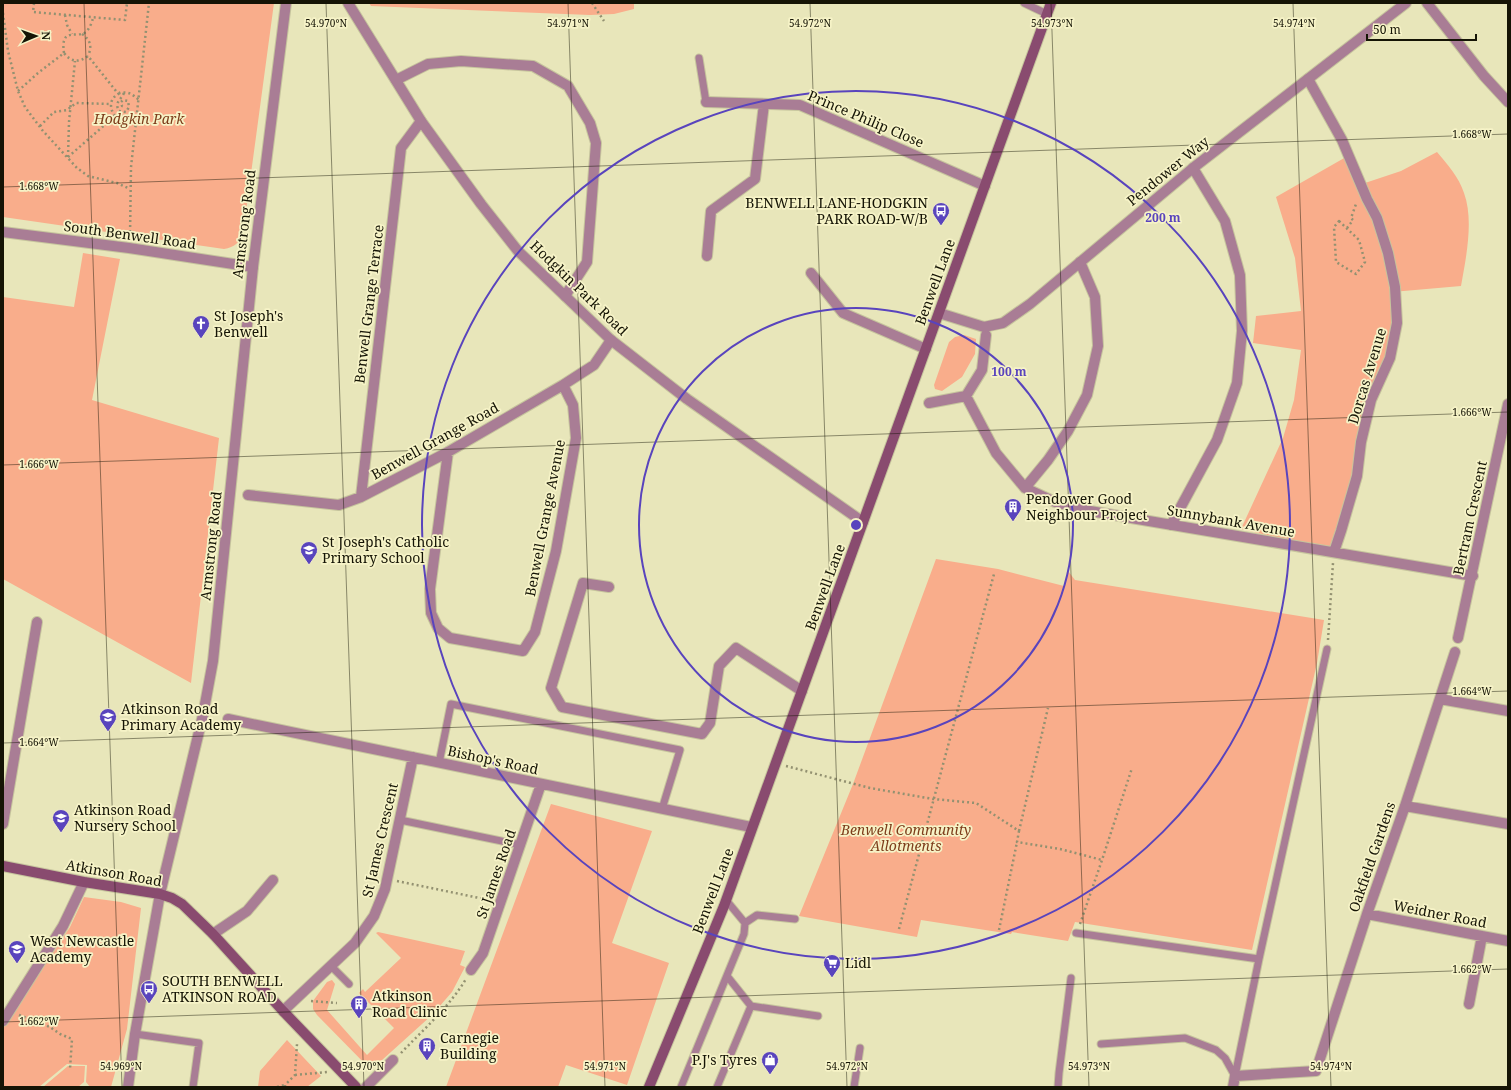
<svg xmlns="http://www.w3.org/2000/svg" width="1511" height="1090" font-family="'Noto Serif',serif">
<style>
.green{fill:#f9ad8b}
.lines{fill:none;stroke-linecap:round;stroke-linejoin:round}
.service-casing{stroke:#c6c49d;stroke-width:9}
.minor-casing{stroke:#c6c49d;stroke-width:12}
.tertiary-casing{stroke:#c6c49d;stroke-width:12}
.secondary-casing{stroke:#c6c49d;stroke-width:12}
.path{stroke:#939171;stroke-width:2.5;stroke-dasharray:2 3;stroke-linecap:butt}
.service{stroke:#a97d95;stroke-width:7}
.minor{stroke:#a97d95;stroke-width:10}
.tertiary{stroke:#a97d95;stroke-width:10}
.secondary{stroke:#894b6f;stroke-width:10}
.ticks{fill:none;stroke:#151405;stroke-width:1;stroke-opacity:0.45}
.ring{fill:none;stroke:#5944bd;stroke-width:2}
.labels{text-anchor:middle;stroke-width:3.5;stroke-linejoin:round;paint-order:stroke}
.park-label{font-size:14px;font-style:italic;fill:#7d3c1a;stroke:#f6f3c7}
.street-label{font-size:14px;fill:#151405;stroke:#f6f3c7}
.poi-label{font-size:14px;fill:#151405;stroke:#f6f3c7;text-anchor:start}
.ticks-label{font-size:10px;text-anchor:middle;fill:#151405;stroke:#f6f3c7;stroke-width:3.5;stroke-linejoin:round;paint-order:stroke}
.centre{fill:#5944bd;stroke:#f6f3c7;stroke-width:2}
.ring-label{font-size:12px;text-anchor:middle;font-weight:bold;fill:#5944bd;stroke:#f6f3c7;stroke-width:3.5;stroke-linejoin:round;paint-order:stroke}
</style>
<rect width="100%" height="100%" fill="#e8e6ba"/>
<path class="green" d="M3,3H274L243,233C239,243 235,247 224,249L3,217Z
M369,3H634V9L614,14L590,15L371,6Z
M1437,152C1447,164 1459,177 1464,193C1474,220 1466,258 1461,286L1392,292L1395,321L1353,476L1331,550L1241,529L1283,438L1294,400L1301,350L1253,343L1256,316L1301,311L1295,258L1276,197L1346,157L1359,185L1401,171Z
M83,253L120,259L92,400L219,438L191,683L3,579V297L74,307Z
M964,335L976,339L975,354L962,377L942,391L935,389L934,385L949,342L955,337Z
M936,559L998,569L1064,586L1068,571L1075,580L1324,620L1317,663L1252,950L1075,922L1068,941L1012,932L1011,934L921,920L917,937L799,916L853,784Z
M551,804L652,831L612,943L669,963L627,1085L566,1065L558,1087H446Z
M84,897L121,902L141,908L127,1029L111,1087H90L86,1082L87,1065L67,1064L39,1087H3V1028L70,927Z
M378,932L465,951L460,965L465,967L452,992L432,1015L371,1070L317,1015L313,1009V1001L327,982L332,980L335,984L327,1010L367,1055L394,1028L359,993L363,989L365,992L401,958L376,933Z
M287,1040L321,1076L307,1087H258L260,1071Z
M68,1066H85L84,1082L78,1087H43Z"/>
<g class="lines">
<defs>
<path id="service" d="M1024,3L1047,14
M699,58L706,102
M439,763L451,704L680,750L662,809
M400,820L521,845
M745,923L757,915L795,919
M1076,933L1259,959
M331,966L349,984
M751,1006L818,1016
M135,1034L199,1043L193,1087
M1101,1044L1185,1038L1216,1050L1225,1058L1235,1076
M1235,1076L1259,959L1327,649
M681,1087L744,934L745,923L726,900
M717,1087L751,1006L727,976
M854,1087L860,1048
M1058,1087L1059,1073L1071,978"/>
<path id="minor" d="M1427,3L1484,76L1508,102
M1308,79L1342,140L1367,199L1377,218L1388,253L1395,287L1397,323L1390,358L1371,400L1361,442L1357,476L1341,531L1334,552
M396,80L428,64L461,61L533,66L568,86L590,123L596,143L587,262L565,296
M706,102L800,105L985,186
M3,232L129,248L253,267
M707,256L711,211L755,179L764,104
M811,273L843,313L926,349
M966,396L996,453L1025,488L1055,502L1090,511L1473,576
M929,403L966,396L982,370L986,335
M448,452L430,589L431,613L438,628L450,638L523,651L535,632L556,551L576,438L573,405L563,385
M1025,488L1048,460L1068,431L1087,395L1098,346L1095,297L1080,262
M248,495L339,505L361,497L448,452L563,385L594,365L611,340
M361,497L401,148L421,121
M1171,525L1217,440L1237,383L1242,331L1240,275L1225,221L1193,168
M609,587L583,583L551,688L562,707L702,734L710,723L719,666L736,648L802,691
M1458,638L1508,404
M1440,699L1508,711
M228,719L751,827
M1405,806L1508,824
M3,824L37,622
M1367,914L1508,941
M213,934L247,911L273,880
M471,970L483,953L541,784
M1469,1004L1482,936
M283,1011L355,943L374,916L385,889L413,757
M3,1021L63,926L84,882
M366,1087L393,1060
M1233,1087L1235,1076L1316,1071L1367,914L1405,806L1455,652"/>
<path id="tertiary" d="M348,3L421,121L481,204L518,251L611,340L687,399L863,522
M939,313L984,327L1003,323L1030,304L1193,168L1406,3
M128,1087L135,1034L160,894L203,715L213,661L253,267L286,3"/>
<path id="secondary" d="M3,866L84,882L160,894L172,898L182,904L213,934L283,1011L356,1087
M649,1087L724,906L1051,3"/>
</defs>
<use href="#service" class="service-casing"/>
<use href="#minor" class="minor-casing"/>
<use href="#tertiary" class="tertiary-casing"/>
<use href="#secondary" class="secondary-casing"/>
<path class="path" d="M34,3L33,12L125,20L127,3
M592,3L604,21
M3,13L8,51L18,91L25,107L43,131L77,168L88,176L117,183L130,189
M65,15L67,25L72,34
M82,34C91,40 92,47 88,56
M64,53C60,26 77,39 86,32C90,28 92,22 93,18
M18,91L38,73L64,53C71,62 79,63 88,56L116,91L120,93C128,91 132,94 139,100
M124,93C121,100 114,102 119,111L126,112L129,107L128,101L123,100L121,102L122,106H124
M115,116C109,108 109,98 120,93
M40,126L54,112L67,110L76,103L111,104
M68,157L69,122L75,61
M68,157L115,116C123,120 130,120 137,115
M1339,221L1359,240L1365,262L1356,274L1336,262L1334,227Z
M1347,228L1353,220L1351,218L1356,204
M130,237L131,167L149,3
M1328,640L1333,563
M786,766L870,788L933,799L976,803L1019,831L1017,842L1060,849L1102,860
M1019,831L1048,708
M397,881L489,900
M1080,924L1102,860L1132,768
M899,929L994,574
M999,930L1017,842
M311,1001L337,1003
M19,1015L50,1027L60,1034L72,1039L70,1069
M401,1053C424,1029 449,1007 466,979
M295,1075L327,1072
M277,1087L285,1085
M285,1087V1085L295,1075L297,1044"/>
<use href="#service" class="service"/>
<use href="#minor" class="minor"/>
<use href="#tertiary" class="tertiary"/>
<use href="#secondary" class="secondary"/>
</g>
<path class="ticks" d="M84,3L122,1087M326,3L364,1087M568,3L605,1087M810,3L847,1087M1051,3L1089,1087M1293,3L1331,1087M3,187L1508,134M3,465L1508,412M3,743L1508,691M3,1022L1508,969"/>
<g class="ring">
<circle cx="856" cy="525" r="217"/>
<circle cx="856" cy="525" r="434"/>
</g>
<defs>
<symbol id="bus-pin" viewBox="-11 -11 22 30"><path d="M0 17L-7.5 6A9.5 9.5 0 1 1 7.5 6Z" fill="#5944bd" stroke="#f6f3c7"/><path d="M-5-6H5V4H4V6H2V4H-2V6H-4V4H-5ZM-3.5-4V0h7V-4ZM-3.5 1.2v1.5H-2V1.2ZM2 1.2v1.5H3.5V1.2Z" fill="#fff"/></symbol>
<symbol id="church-pin" viewBox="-11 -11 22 30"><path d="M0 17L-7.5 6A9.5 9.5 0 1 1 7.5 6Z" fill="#5944bd" stroke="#f6f3c7"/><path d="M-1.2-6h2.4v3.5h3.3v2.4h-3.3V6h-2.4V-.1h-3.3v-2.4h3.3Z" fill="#fff"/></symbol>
<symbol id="building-pin" viewBox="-11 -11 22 30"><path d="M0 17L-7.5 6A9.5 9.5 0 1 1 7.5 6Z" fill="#5944bd" stroke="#f6f3c7"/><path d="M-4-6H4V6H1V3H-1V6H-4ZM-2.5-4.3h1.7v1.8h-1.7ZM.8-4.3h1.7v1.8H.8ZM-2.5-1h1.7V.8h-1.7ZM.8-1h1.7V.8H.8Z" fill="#fff"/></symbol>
<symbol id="school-pin" viewBox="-11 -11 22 30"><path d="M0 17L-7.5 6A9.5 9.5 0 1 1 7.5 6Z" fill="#5944bd" stroke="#f6f3c7"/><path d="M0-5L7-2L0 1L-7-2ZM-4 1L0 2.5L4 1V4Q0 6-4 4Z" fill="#fff"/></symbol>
<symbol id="supermarket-pin" viewBox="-11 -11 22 30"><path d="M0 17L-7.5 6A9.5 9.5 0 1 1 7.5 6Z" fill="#5944bd" stroke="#f6f3c7"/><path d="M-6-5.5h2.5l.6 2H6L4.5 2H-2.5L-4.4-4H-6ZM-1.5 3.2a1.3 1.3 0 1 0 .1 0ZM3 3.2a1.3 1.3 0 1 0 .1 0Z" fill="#fff"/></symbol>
<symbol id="shop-pin" viewBox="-11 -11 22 30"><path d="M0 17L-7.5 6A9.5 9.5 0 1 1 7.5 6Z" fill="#5944bd" stroke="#f6f3c7"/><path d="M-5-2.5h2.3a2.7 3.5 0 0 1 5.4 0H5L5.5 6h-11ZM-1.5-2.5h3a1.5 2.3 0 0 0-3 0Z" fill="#fff"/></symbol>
</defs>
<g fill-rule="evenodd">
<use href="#bus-pin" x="931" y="201" width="20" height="27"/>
<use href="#church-pin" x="191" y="314" width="20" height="27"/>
<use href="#building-pin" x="1003" y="497" width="20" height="27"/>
<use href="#school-pin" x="299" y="540" width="20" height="27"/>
<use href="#school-pin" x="98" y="707" width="20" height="27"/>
<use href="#school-pin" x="51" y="808" width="20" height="27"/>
<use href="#school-pin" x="7" y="939" width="20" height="27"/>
<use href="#supermarket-pin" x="822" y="953" width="20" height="27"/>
<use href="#bus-pin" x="139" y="979" width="20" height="27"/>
<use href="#building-pin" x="349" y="994" width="20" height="27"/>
<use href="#building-pin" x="417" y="1036" width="20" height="27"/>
<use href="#shop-pin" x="760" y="1050" width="20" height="27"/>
</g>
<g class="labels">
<g class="park-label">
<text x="139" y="124">Hodgkin Park</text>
<text x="906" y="835">Benwell Community<tspan x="906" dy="16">Allotments</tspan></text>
</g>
<g class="street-label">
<text transform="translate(866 119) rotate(23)" y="5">Prince Philip Close</text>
<text transform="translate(1168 171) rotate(-39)" y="5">Pendower Way</text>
<text transform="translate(244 224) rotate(-83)" y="5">Armstrong Road</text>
<text transform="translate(130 235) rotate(8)" y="5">South Benwell Road</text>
<text transform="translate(935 282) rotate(-70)" y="5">Benwell Lane</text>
<text transform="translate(579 288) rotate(44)" y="5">Hodgkin Park Road</text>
<text transform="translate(369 304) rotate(-83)" y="5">Benwell Grange Terrace</text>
<text transform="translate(1367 376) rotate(-73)" y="5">Dorcas Avenue</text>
<text transform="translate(435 441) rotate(-29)" y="5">Benwell Grange Road</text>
<text transform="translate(545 518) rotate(-79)" y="5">Benwell Grange Avenue</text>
<text transform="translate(1470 518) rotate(-78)" y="5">Bertram Crescent</text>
<text transform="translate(1231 521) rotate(10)" y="5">Sunnybank Avenue</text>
<text transform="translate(211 546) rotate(-84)" y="5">Armstrong Road</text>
<text transform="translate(825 587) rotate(-70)" y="5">Benwell Lane</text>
<text transform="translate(493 760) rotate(12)" y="5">Bishop's Road</text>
<text transform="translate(380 840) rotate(-77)" y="5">St James Crescent</text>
<text transform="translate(1372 857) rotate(-71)" y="5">Oakfield Gardens</text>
<text transform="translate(114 873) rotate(10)" y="5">Atkinson Road</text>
<text transform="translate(496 874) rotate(-71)" y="5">St James Road</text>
<text transform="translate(713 891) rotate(-69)" y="5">Benwell Lane</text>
<text transform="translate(1440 914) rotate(11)" y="5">Weidner Road</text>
</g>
<g class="poi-label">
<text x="928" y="208" text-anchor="end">BENWELL LANE-HODGKIN<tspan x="928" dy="16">PARK ROAD-W/B</tspan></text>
<text x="214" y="321">St Joseph's<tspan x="214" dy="16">Benwell</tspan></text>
<text x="1026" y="504">Pendower Good<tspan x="1026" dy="16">Neighbour Project</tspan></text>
<text x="322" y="547">St Joseph's Catholic<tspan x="322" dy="16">Primary School</tspan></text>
<text x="121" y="714">Atkinson Road<tspan x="121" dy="16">Primary Academy</tspan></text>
<text x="74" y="815">Atkinson Road<tspan x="74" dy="16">Nursery School</tspan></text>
<text x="30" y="946">West Newcastle<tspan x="30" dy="16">Academy</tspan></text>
<text x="845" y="968">Lidl</text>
<text x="162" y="986">SOUTH BENWELL<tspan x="162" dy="16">ATKINSON ROAD</tspan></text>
<text x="372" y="1001">Atkinson<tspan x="372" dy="16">Road Clinic</tspan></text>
<text x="440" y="1043">Carnegie<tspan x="440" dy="16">Building</tspan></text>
<text x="757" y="1065" text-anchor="end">P.J's Tyres</text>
</g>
</g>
<g class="ticks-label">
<text x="326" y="27">54.970°N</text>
<text x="568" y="27">54.971°N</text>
<text x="810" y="27">54.972°N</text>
<text x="1052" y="27">54.973°N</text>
<text x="1294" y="27">54.974°N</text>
<text x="1472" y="138">1.668°W</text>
<text x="39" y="190">1.668°W</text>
<text x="1472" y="416">1.666°W</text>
<text x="39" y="468">1.666°W</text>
<text x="1472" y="695">1.664°W</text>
<text x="39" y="746">1.664°W</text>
<text x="1472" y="973">1.662°W</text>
<text x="39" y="1025">1.662°W</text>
<text x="121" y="1070">54.969°N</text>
<text x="363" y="1070">54.970°N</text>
<text x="605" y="1070">54.971°N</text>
<text x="847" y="1070">54.972°N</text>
<text x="1089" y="1070">54.973°N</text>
<text x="1331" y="1070">54.974°N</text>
</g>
<circle cx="856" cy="525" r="6" class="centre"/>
<g class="ring-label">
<text x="1163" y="222">200 m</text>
<text x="1009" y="376">100 m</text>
</g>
<rect width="1511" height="1090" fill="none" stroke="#151405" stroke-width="8"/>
<g transform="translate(36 36) rotate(88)" stroke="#f6f3c7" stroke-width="3" paint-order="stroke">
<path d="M0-3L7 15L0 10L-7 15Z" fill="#151405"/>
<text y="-6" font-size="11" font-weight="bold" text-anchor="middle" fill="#151405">N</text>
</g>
<path d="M1367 34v6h109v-6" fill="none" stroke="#151405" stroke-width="2"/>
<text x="1373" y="34" font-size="12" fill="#151405" stroke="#f6f3c7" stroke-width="3" paint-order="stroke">50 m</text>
</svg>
